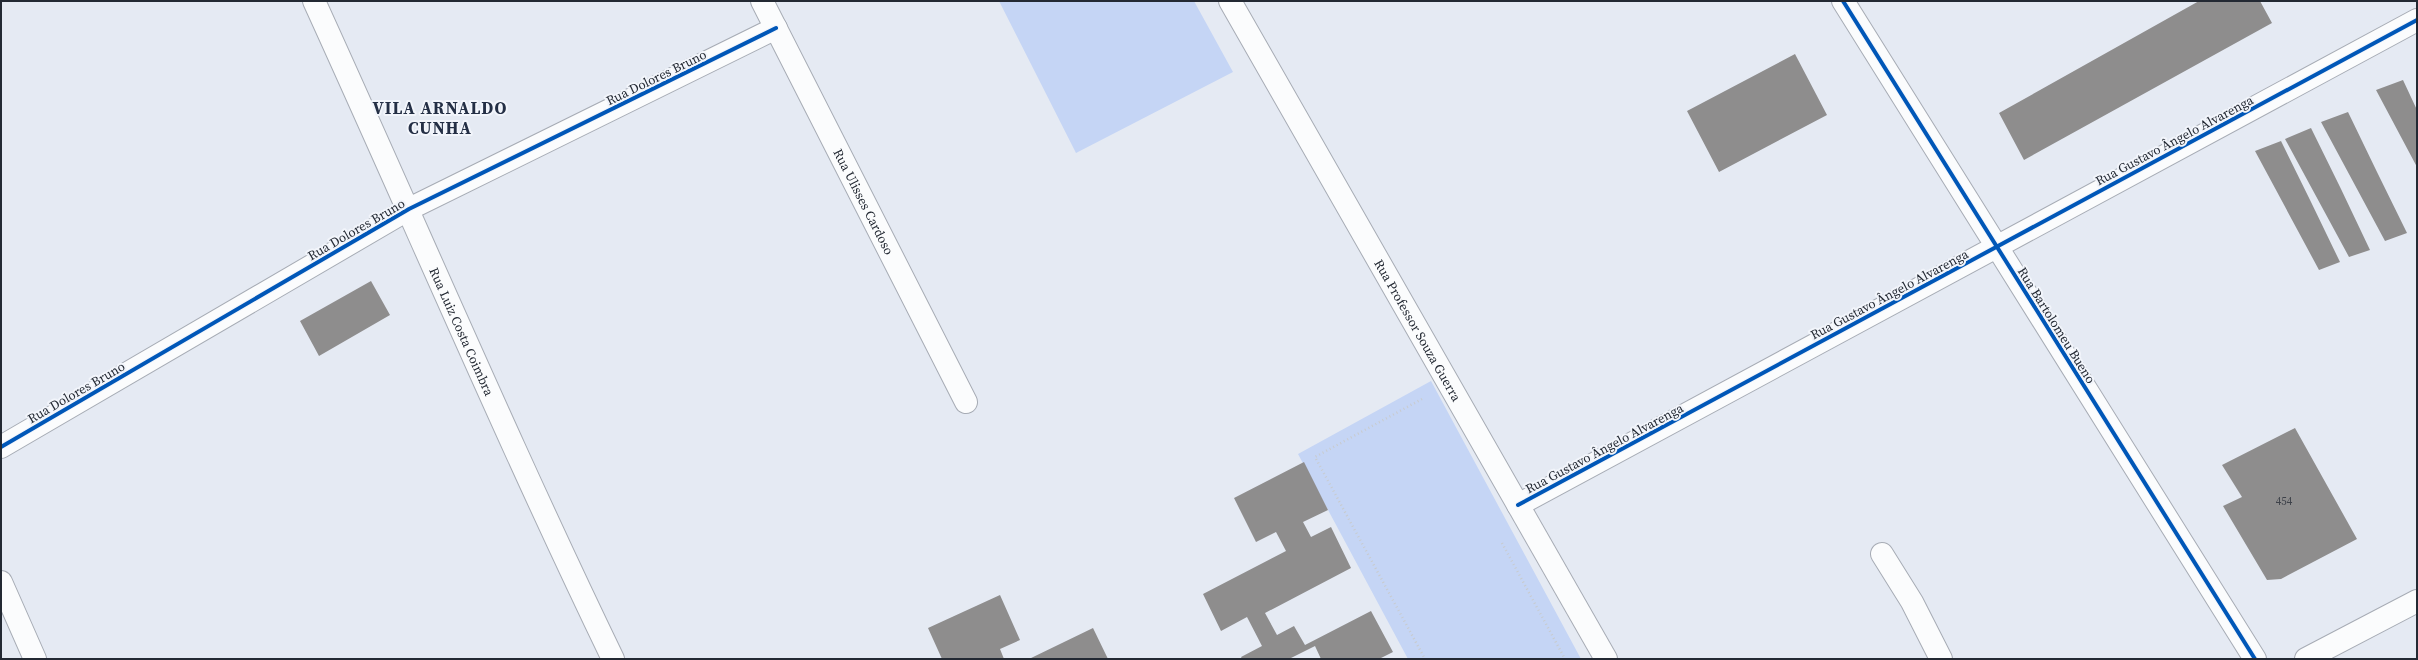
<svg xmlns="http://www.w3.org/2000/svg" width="2418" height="660" font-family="'Source Serif 4',serif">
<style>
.green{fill:#c5d5f5}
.building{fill:#8e8d8d}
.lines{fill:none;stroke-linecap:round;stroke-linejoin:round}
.minor-casing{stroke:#a7acb5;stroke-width:24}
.major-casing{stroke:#a7acb5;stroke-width:24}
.path{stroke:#c8cbce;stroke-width:2.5;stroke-dasharray:1 3;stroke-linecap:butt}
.minor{stroke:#fbfcfd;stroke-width:22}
.major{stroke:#fbfcfd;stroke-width:22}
.cycleway-casing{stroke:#f2f5fb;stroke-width:6}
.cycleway{stroke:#0057b8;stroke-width:4}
.labels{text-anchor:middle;stroke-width:4;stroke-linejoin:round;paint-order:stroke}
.number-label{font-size:11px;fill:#3e424a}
.street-label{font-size:13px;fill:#232933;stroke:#f2f5fb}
.district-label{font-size:17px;font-weight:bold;letter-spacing:1px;fill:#242f45;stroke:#f2f5fb}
</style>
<rect width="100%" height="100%" fill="#e5eaf3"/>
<path class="green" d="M999,1H1194L1233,72L1076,153Z
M1431,381L1581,659H1408L1298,454Z"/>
<path class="building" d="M2199,1H2260L2272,23L2024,160L1999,113Z
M1795,54L1827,115L1719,172L1687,111Z
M2403,80L2417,110V167L2376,90Z
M2348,112L2377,172L2407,233L2385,241L2321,122Z
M2311,128L2341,189L2370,250L2349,257L2285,139Z
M2281,141L2311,202L2340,262L2319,270L2255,151Z
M371,281L390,315L319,356L300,321Z
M2295,428L2357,539L2281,579L2267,580L2223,506L2242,497L2222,465Z
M1304,462L1328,510L1303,522L1311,537L1331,527L1351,568L1265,613L1277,635L1294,626L1305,645L1371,611L1393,652L1379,659H1321L1315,646L1289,659H1242L1241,657L1262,646L1247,617L1221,631L1203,594L1286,551L1276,532L1256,542L1234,498Z
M1000,595L1020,640L1000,649L1004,659H942L928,628Z
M1093,628L1108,659H1029Z"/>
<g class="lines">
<defs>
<g id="minor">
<path id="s1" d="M314,1C414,220 508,442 613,659"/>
<path id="s2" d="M762,1L966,402"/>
<path id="s3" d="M1230,1L1606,659"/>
<path d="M1843,1L2255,659"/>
<path d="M1,447L409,209L776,28"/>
<path d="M1518,505L2417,20"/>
<path d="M1882,554L1912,602L1941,659"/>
<path d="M1,582L35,659"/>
</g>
<path id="major" d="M2306,659L2417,601"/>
</defs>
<use href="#minor" class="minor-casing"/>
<use href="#major" class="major-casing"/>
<path class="path" d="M1422,399L1315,457L1425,659
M1502,543L1565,659"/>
<use href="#minor" class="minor"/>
<use href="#major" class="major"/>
<defs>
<path id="cycleway" d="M1843,1L2255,659
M1,447L409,209L776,28
M1518,505L2417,20"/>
</defs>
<use href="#cycleway" class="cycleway-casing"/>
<use href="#cycleway" class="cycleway"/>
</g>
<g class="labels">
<g class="number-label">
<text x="2284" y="505">454</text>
</g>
<g class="street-label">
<text transform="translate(656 77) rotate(-26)" y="5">Rua Dolores Bruno</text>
<text transform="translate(2174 140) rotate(-28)" y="5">Rua Gustavo Ângelo Alvarenga</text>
<text dy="5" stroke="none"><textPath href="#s2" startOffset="225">Rua Ulisses Cardoso</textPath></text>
<text transform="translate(356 229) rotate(-30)" y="5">Rua Dolores Bruno</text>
<text transform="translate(1889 294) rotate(-28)" y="5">Rua Gustavo Ângelo Alvarenga</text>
<text transform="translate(2057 325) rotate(58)" y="5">Rua Bartolomeu Bueno</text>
<text dy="5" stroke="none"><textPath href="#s3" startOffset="379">Rua Professor Souza Guerra</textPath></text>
<text dy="5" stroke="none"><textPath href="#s1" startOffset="362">Rua Luiz Costa Coimbra</textPath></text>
<text transform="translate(76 392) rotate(-30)" y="5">Rua Dolores Bruno</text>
<text transform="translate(1604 448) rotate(-28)" y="5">Rua Gustavo Ângelo Alvarenga</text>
</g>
<g class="district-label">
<text x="440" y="114">VILA ARNALDO<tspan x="440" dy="20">CUNHA</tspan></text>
</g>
</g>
<rect width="2418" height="660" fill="none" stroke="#232933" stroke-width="4"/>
</svg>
